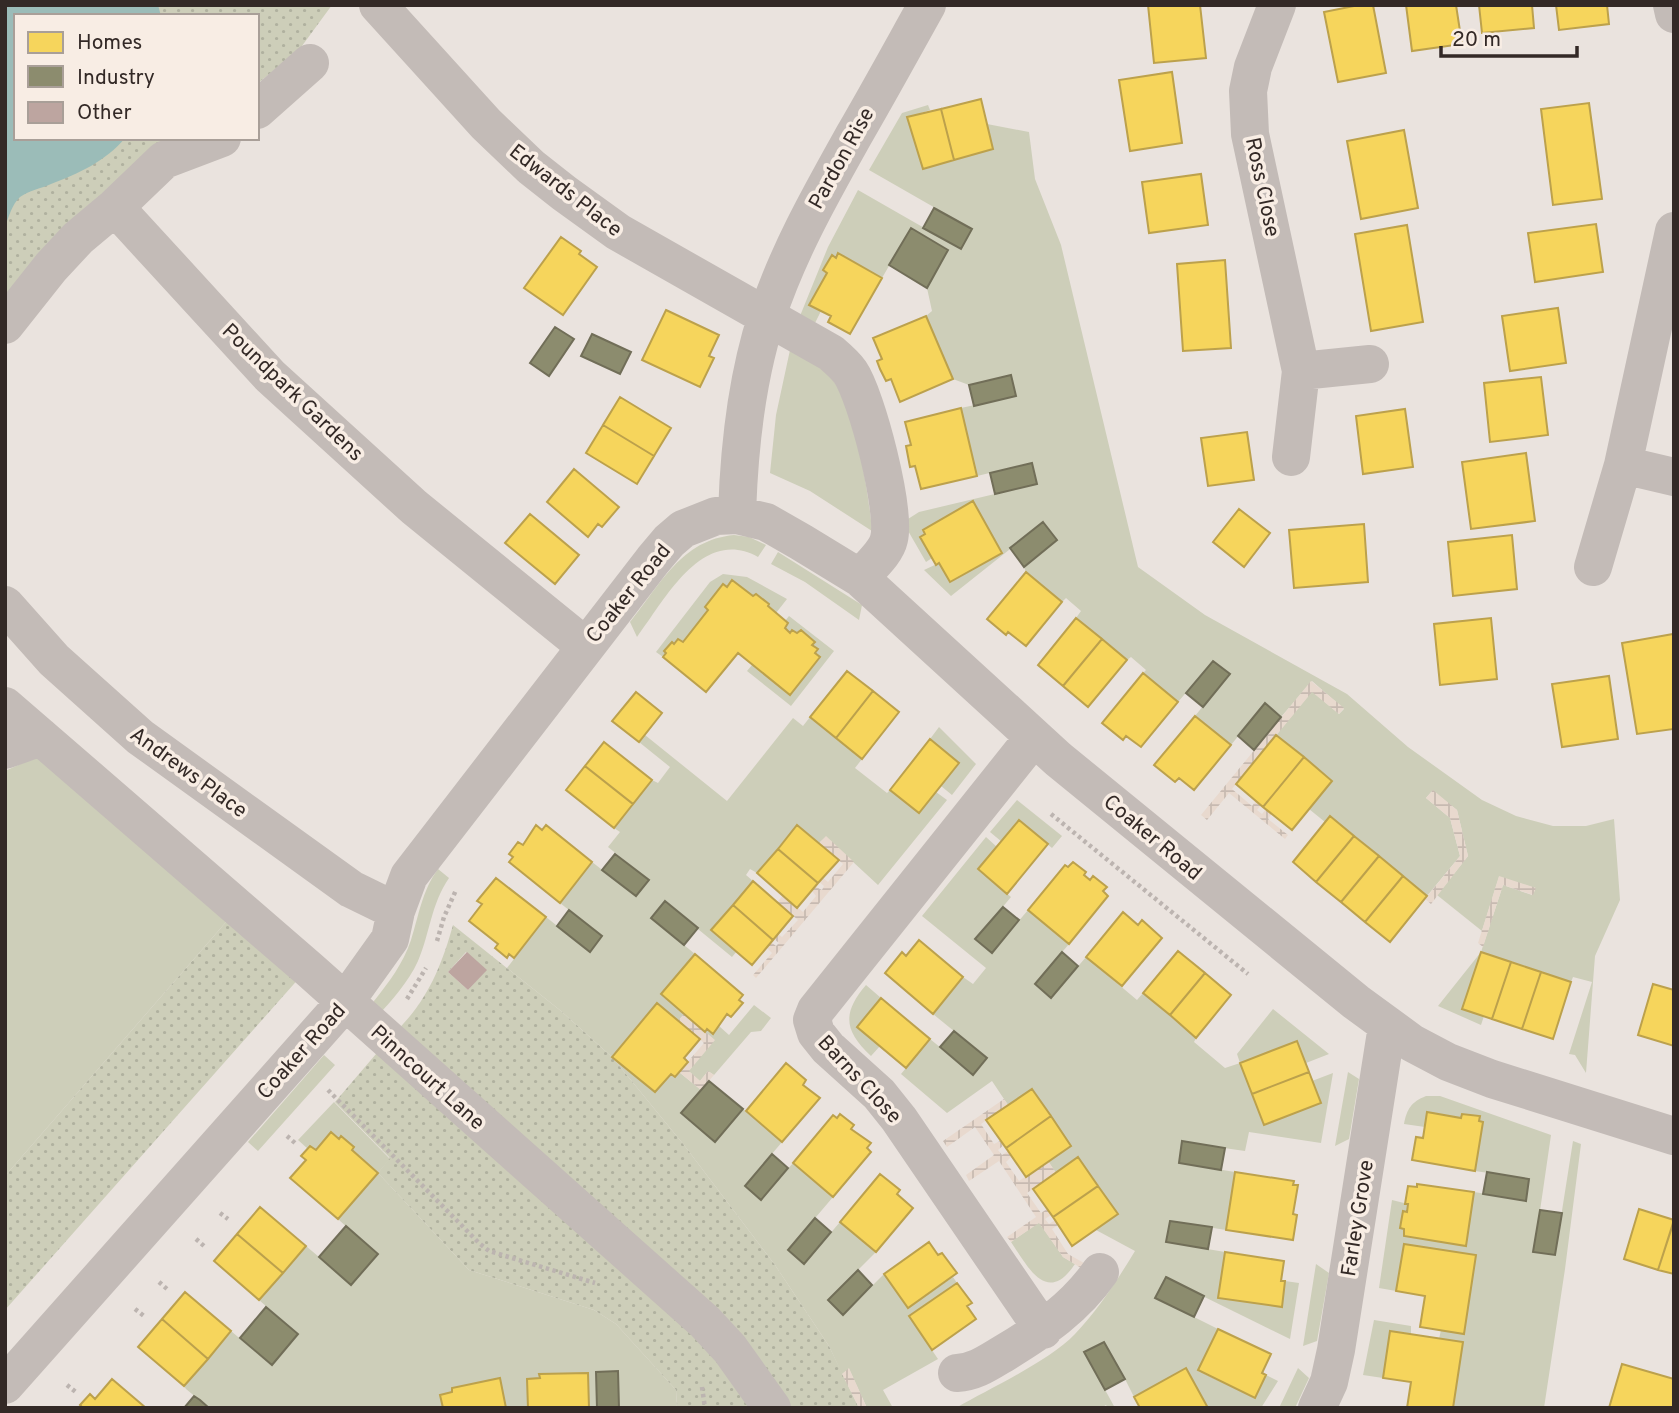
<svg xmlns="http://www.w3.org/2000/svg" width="1679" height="1413" font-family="Overpass,sans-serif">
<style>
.green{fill:#cdceb9}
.park{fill:url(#park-dots);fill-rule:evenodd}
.plaza{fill:url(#plaza-grid)}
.water{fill:#9bbcb8}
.homes{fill:#f6d55c;stroke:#bca14c;stroke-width:2}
.industry{fill:#8c8c6e;stroke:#716e58;stroke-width:2}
.building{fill:#bda5a0}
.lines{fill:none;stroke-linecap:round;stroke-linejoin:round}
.path{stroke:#bcb4b0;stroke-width:4.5;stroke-dasharray:3.5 3.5;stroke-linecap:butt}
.minor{stroke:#c3bbb7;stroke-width:38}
.labels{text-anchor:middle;stroke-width:7;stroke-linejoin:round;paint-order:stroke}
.street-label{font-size:21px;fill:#332926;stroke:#f8ede4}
</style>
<defs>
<pattern id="park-dots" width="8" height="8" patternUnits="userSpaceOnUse" patternTransform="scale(1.75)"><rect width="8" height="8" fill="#cdceb9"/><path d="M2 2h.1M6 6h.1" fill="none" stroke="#b0b19f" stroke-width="1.8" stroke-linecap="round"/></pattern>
<pattern id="plaza-grid" width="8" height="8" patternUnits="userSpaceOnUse" patternTransform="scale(1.75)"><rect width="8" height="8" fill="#e8d9ce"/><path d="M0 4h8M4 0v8" fill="none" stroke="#c7bab1"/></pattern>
</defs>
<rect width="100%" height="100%" fill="#eae3de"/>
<path class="green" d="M928,105L930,110L907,118L923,169L987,124L1029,132L1035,179L1061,245L1138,567L1205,615L1347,694L1408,747L1482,800L1516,816L1553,826H1586L1614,819L1620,900L1595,956L1586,1073L1575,1055L1569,1054L1592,982L1573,977L1571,982L1481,952L1462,1009L1484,1016L1481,1025L1438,1006L1481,952L1503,885L1532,895L1535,888L1499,877L1482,931L1437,895L1468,856L1457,810L1432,791L1426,798L1450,818L1460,856L1427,896L1330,816L1325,822L1309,809L1332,781L1276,735L1312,691L1339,714L1344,709L1312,681L1281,717L1265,703L1231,745L1195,716L1229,674L1213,661L1178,702L1143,673L1146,670L1131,657L1127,660L1076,618L1081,611L1066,598L1062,602L1026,572L1024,567L1057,540L1043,523L951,596L924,570L939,563L951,582L1002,553L973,501L920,537L932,558L926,562L907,529L908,519L919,512L1037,484L1032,463L977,476L961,408L1016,396L1011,375L969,385L953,379L926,316L932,311L927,288L948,250L911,228L882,278L839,253L836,258L832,255L823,270L827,273L810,305L821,311L814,325L800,316L828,247L858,190L961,249L972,229L869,170L902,113Z
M790,350C801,356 814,361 823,369C854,393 869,493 872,531L810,491L770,473L776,415Z
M734,535L749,537L766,545L758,557C702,526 665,600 637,637L630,622C661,584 681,540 734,535Z
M778,552L862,605L859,620L805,582L771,564Z
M723,574L747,577L787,599L776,613L756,594L753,596L723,585L705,607L708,610L683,642L678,639L674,644L671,643L665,651L666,653L663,657L656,652L710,582Z
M789,616L834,651L791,706L747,671L752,665L790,695L820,658L815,653L818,649L812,645L815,642L801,630L797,633L792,630L790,633L785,628L788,623L785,621Z
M810,717L862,759L855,768L887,793L890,790L919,813L936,792L947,800L878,885L826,837L819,843L797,825L757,873L750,869L746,875L753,881L711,930L737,951L732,957L665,902L651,918L695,954L661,994L684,1014L678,1021L657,1003L612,1056L655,1092L671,1074L675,1077L679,1072L701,1090L682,1113L715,1141L743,1109L782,1142L745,1186L761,1200L793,1163L833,1197L788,1250L804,1264L840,1222L876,1252L828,1300L843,1315L884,1274L908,1308L953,1277L957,1283L909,1316L938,1359L883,1390L893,1408H867L849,1369L842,1374L829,1346L775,1265L684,1145L612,1057L561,1011L507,968L546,917L590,952L602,936L560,903L592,862L636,896L649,880L608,847L620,832L614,828L652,780L658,783L670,767L639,742L645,735L727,801L793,718L803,726Z
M939,727L976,764L952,795L941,786L959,763L930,739Z
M47,752L233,914L5,1176V771Z
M1017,800L1062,836L1052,848L1019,820L1002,842L990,832Z
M986,837L997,847L979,870L1011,897L976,939L992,953L1028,910L1069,944L1035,984L1051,998L1086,957L1137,1000L1143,993L1196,1038L1194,1042L1225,1068L1240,1063L1237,1054L1273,1009L1329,1054L1306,1063L1297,1041L1264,1125L1321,1103L1312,1081L1333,1073L1321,1143L1249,1132L1245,1151L1182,1142L1179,1163L1235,1172L1226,1230L1170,1221L1166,1242L1225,1252L1218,1297L1282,1306L1285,1281L1299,1283L1290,1339L1166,1278L1156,1298L1218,1329L1198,1371L1255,1398L1266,1375L1278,1381L1261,1408H1208L1186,1369L1134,1397L1125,1379L1085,1353L1115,1408H1108L1106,1405L1101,1408H956C990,1388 1048,1362 1075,1334C1098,1310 1118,1279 1135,1251L1096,1230L1118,1214L1078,1158L1056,1173L1048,1161L1071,1146L1032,1089L1008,1105L992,1081L947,1113L901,1074L930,1039L973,1074L987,1058L933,1014L963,977L973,984L986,968L922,916Z
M438,869L449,878C431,904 430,933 418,961C408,983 391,1001 375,1019L374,1001C389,982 403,964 411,940C419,915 422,891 438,869Z
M866,985L881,998L857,1027L880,1046L871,1056C844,1031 842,1013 866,985Z
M754,1005L771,1018L761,1031L751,1032L714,1075L708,1071L700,1081L688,1071L714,1040L705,1032L707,1029L713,1034L719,1026L729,1035Z
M324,1055L335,1065L258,1151L248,1142Z
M1348,1072L1359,1079L1349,1139L1335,1146Z
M1426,1096H1440L1551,1135L1534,1252L1555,1255L1573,1141L1581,1144L1565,1269L1544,1408H1453L1463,1343L1439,1339L1441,1330L1464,1334L1476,1255L1404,1244L1396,1291L1379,1288L1392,1200L1408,1204L1407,1212H1403L1401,1228L1466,1245L1474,1192L1526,1200L1529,1179L1475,1171L1483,1122L1479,1121L1480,1116L1463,1114L1461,1118L1427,1113L1425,1127L1404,1124C1407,1109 1411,1102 1426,1096Z
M334,1102L390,1159L378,1173L469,1270L594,1310L616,1324L676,1390L677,1408H619L618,1371L596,1372L597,1408H589L588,1373L540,1374L528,1408H506L499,1378L452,1388V1392L440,1395L443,1408H209L186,1389L184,1386L231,1331L271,1365L298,1334L259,1300L306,1246L351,1284L352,1232L338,1219L378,1173L332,1132L316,1150L310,1146L308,1149L298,1140Z
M1039,1222L1063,1257L1075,1264C1047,1306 1028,1267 1011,1242Z
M1316,1264L1329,1273L1317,1341L1303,1346Z
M1374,1320L1411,1326V1334L1390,1331L1383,1378L1363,1375Z
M1298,1368L1309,1378L1295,1408H1279Z"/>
<path class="park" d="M5,5H332L299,50L257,84V16H16V138H191L164,160L5,344Z
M233,914L301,976L5,1310V1176Z
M453,925L561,1011L612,1057L684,1145L775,1265L829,1346L859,1408H783L392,1035C426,1004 441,968 453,925ZM466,952L486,970L468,990L448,972Z
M382,1047L692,1324L761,1408H677L676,1390L616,1324L594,1310L469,1270L378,1173L390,1158L335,1102Z"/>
<path class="plaza" d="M1311,681L1344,708L1339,714L1312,692L1232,789L1252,806L1256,801L1261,805L1257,810L1262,814L1266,809L1272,813L1268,819L1288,835L1285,839L1229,793L1207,820L1201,815Z
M1433,790L1457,810L1468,856L1431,904L1425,899L1460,856L1450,818L1426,798Z
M826,836L854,862L756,978L753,975L772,953L766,947L771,942L776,946L779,943L774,939L778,934L782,937L798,920L777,902L780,899L783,895L803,912L816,896L812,891L816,887L822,890L824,886L819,882L823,878L828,882L843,864L819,843Z
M1499,876L1536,888L1533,895L1503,885L1483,947L1478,943Z
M684,1014L715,1040L689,1071L700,1081L708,1071L714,1075L701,1090L679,1072L704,1043L678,1021Z
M1004,1099L1008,1105L981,1124L994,1144L1000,1141L1004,1145L998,1150L1002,1155L1008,1151L1011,1157L1006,1162L1019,1181L1048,1161L1056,1173L1027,1193L1041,1213L1047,1209L1051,1215L1045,1219L1049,1224L1055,1220L1058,1225L1052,1229L1068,1254L1084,1263L1081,1268L1063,1257L1039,1223L1011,1242L1007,1237L1036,1217L999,1161L969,1181L966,1175L994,1155L975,1127L947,1147L943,1141Z
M849,1368L867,1408H859L842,1374Z"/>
<path class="water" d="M5,5H158L161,16H16V138H125C106,161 78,174 51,184C42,188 28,191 20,197C12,204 9,217 5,226Z"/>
<path class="homes" d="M1148,5H1200L1206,58L1154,63Z
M1359,5H1373L1386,73L1338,82L1324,12Z
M1406,5H1456L1462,44L1412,51Z
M1479,5H1532L1534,28L1482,33Z
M1556,5H1607L1609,24L1559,30Z
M1172,72L1182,143L1130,151L1119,80Z
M981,99L993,149L954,160L941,109Z
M1589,103L1602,199L1553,205L1541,109Z
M941,109L954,160L923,169L907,117Z
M1404,130L1418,208L1361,219L1347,141Z
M1201,174L1208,225L1149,233L1142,182Z
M1596,224L1603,272L1535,282L1528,233Z
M1407,225L1423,322L1371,331L1355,234Z
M561,237L581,251L579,254L597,267L563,315L524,288Z
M838,253L882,278L850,334L828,322L831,316L809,305L827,273L823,270L832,255L836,258Z
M1225,260L1231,348L1183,351L1177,264Z
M1558,308L1566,363L1510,371L1502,316Z
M666,310L719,335L709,356L714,358L700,387L642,360Z
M926,316L953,379L900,402L891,379L886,381L880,369L877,361L882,359L873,338Z
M1541,377L1548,435L1490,442L1484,383Z
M620,397L671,428L654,456L603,425Z
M961,408L977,476L921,489L915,466L910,467L906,446L911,445L905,422Z
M1405,409L1413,467L1363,474L1356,416Z
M603,425L654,456L637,484L586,453Z
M1247,432L1254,480L1208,486L1201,438Z
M1526,453L1535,521L1471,529L1462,462Z
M574,469L619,507L602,527L598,524L588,537L547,502Z
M973,501L1002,553L950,582L939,563L936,565L920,537L925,534L923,530Z
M1239,509L1270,533L1244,567L1213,542Z
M530,514L579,555L555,584L505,543Z
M1364,524L1368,582L1294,588L1289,530Z
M1512,535L1517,589L1453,596L1448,542Z
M1026,572L1062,602L1026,646L1008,632L1006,635L987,619Z
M732,580L753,596L756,594L769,604L768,606L788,623L785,628L790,633L792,630L797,633L801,630L815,642L812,645L818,649L815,653L820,657L790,695L738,653L706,692L663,657L666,653L664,651L672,642L674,644L678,639L683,642L708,610L705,607L723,584L727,587Z
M1076,618L1102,639L1063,686L1038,665Z
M1491,618L1497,679L1440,685L1434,624Z
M1673,634L1674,729L1637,734L1622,643Z
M1102,639L1127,660L1088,707L1063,686Z
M847,671L873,691L836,738L810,717Z
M1143,673L1178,702L1141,747L1126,736L1123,740L1102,723Z
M1609,676L1618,739L1562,747L1552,684Z
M873,691L899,712L862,759L836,738Z
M636,692L662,713L639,742L612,721Z
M1195,716L1231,745L1194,790L1179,778L1175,782L1154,765Z
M1276,735L1304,757L1263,807L1236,784Z
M930,739L959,763L919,813L890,790Z
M604,742L652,780L633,804L585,766Z
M1304,757L1332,781L1292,830L1263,807Z
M585,766L633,804L614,828L566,790Z
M1330,816L1354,836L1316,882L1293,862Z
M1019,820L1048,844L1007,894L978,869Z
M536,825L542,830L546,825L592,862L560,903L509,862L513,857L509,854L518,842L523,845Z
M797,825L839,860L818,883L778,849Z
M1354,836L1379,856L1341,902L1316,882Z
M778,849L818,883L797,908L757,873Z
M1379,856L1403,876L1365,922L1341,902Z
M1073,862L1086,872L1084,875L1090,880L1093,876L1107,887L1103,891L1108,896L1069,944L1028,910L1065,865L1068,867Z
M1403,876L1427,896L1390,942L1365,922Z
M496,878L546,917L514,958L509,954L507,958L495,948L498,944L469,921L482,904L477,901Z
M753,881L793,916L773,940L733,905Z
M733,905L773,940L752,965L711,930Z
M1123,912L1138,925L1142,920L1162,938L1122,986L1086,957Z
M919,940L963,977L933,1014L885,973L902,952L906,956Z
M1178,951L1205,973L1170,1015L1143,993Z
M1481,952L1511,962L1492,1019L1462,1009Z
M695,954L743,995L739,1000L743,1003L731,1017L727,1014L713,1034L707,1029L705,1032L661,994Z
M1511,962L1541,972L1522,1029L1492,1019Z
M1541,972L1571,982L1553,1039L1522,1029Z
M1205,973L1231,995L1196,1038L1170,1015Z
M1653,984L1674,990V1046L1638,1035Z
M881,998L930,1039L906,1068L857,1027Z
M657,1003L700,1039L684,1058L688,1062L675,1077L671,1074L655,1092L612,1057Z
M1297,1041L1309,1072L1252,1094L1240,1063Z
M786,1063L806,1080L803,1085L820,1098L782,1142L746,1111Z
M1309,1072L1321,1103L1264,1125L1252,1094Z
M1032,1089L1051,1116L1006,1148L986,1120Z
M1427,1112L1461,1118L1462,1114L1480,1116L1479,1121L1483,1122L1475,1171L1412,1160L1416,1137L1423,1138Z
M840,1114L854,1125L851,1129L871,1143L867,1148L871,1152L833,1197L793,1163L833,1115L837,1118Z
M1051,1116L1071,1146L1026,1177L1006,1148Z
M331,1132L339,1139L341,1136L354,1147L352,1150L378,1173L338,1219L290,1178L306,1160L301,1156L310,1146L316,1150Z
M1078,1157L1098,1186L1053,1217L1033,1189Z
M1235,1172L1294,1181L1293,1185H1298L1293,1214L1297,1215L1293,1240L1226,1230Z
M880,1174L900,1190L897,1194L913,1208L876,1252L840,1222Z
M1417,1184L1474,1192L1466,1246L1404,1236V1229L1400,1228L1403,1211L1407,1212L1408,1204H1405L1408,1186L1417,1187Z
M1098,1186L1118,1214L1072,1246L1053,1217Z
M260,1207L306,1246L283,1273L237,1234Z
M1639,1209L1674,1220L1658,1270L1624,1259Z
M1674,1221V1274L1658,1270Z
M237,1234L283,1273L259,1300L214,1261Z
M929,1242L938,1255L942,1253L957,1273L908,1308L884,1274Z
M1404,1244L1476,1255L1464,1334L1420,1327L1425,1296L1396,1291Z
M1225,1252L1284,1261L1281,1281H1285L1282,1307L1218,1298Z
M957,1283L972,1303L967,1306L976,1319L932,1350L909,1316Z
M185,1292L231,1331L208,1359L162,1319Z
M162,1319L208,1359L184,1386L138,1347Z
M1218,1329L1271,1354L1262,1373L1266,1375L1255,1398L1198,1370Z
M1390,1331L1463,1342L1453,1408H1407L1411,1382L1383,1378Z
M1622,1364L1674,1379V1408H1609Z
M1186,1368L1208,1408H1140L1134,1397Z
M588,1373L589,1408H528L527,1379L540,1378L539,1374Z
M500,1378L506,1408H443L440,1395L452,1392V1388Z
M112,1379L146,1408H83L80,1405L90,1394L95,1399Z"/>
<path class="industry" d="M934,208L972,229L961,249L923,228Z
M911,228L948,250L927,288L889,265Z
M555,327L574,339L549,376L530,363Z
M592,334L631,352L620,374L581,356Z
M1011,375L1016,396L974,406L969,385Z
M1032,463L1037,484L995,494L990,473Z
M1043,522L1057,540L1024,567L1010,548Z
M1213,661L1230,674L1203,707L1186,693Z
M1265,703L1281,717L1254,750L1238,736Z
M615,854L649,880L636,896L602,870Z
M665,901L698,928L684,945L651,918Z
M1003,907L1019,920L992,953L975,939Z
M569,910L602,936L590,952L557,926Z
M1062,952L1078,966L1051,998L1035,984Z
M954,1031L987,1058L973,1075L940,1047Z
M709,1081L743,1109L715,1142L681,1113Z
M1182,1141L1225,1148L1221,1170L1179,1163Z
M772,1154L788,1168L761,1200L745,1186Z
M1487,1172L1529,1179L1526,1201L1483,1194Z
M1540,1210L1562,1213L1555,1255L1533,1252Z
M815,1218L831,1232L804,1264L788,1250Z
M1170,1221L1212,1227L1208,1249L1166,1242Z
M346,1226L378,1254L351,1285L319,1257Z
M858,1270L872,1285L843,1315L828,1300Z
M1166,1277L1204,1296L1194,1317L1155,1298Z
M266,1307L298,1334L272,1365L240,1338Z
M1104,1342L1125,1379L1105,1390L1084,1352Z
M618,1371L619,1408H597L596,1372Z
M194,1396L200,1400L209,1408H184Z"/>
<path class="building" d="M467,952L487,970L468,990L448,972Z"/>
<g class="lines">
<path class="path" d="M1051,814L1248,974
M437,941L444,917L456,890
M407,999L426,968
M328,1090L479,1243L489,1251L595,1283
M287,1136L295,1143
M220,1213L228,1219
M196,1239L204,1246
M159,1282L167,1289
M135,1309L144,1316
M67,1385L77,1393
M702,1387L705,1408"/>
<path class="minor" d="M378,5L486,124L531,167L564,193L618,232L831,353C838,359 845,365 850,372C867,397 896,510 889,539C886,553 869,567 860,578
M1277,5L1253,67L1248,91L1250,134L1301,371L1291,457
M1672,5L1674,14
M257,110L310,63
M115,207L270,376L414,507L585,646
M5,325L51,267L78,238L115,207L164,160L222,138
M1301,371L1370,364
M1623,465L1674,477
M737,515C739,448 746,380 767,316C788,252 821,194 854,135C879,92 903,48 927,5
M1593,567L1623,465L1674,231
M5,605L54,660L140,737L351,889L396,911
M5,706L310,970L705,1322L730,1349L772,1408
M1034,737L816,1010L812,1020L816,1033L828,1048L879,1094L899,1119L1043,1330
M5,750L41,737
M957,1373C976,1372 989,1362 1006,1352C1042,1330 1075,1308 1100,1272
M5,1385L345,1002L390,939L396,911L409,876L653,560L669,541L683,529L716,516L737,515L766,522L801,542L860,578L1058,759L1356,1002L1412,1043L1448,1062L1492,1079L1674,1136
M1317,1408L1329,1382L1336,1350L1387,1026"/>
</g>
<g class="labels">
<g class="street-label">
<text transform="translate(841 158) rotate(-61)" y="7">Pardon Rise</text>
<text transform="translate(1263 187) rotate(78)" y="7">Ross Close</text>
<text transform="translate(566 190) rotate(38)" y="7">Edwards Place</text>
<text transform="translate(293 392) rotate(44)" y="7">Poundpark Gardens</text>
<text transform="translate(628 593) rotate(-51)" y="7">Coaker Road</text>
<text transform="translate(189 772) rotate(36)" y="7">Andrews Place</text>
<text transform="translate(1153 837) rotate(40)" y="7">Coaker Road</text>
<text transform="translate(301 1051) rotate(-48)" y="7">Coaker Road</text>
<text transform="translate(428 1077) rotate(42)" y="7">Pinncourt Lane</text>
<text transform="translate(860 1079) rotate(47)" y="7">Barns Close</text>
<text transform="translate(1357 1218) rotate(-81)" y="7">Farley Grove</text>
</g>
</g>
<rect width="1679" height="1413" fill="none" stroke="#332926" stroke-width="14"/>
<rect x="14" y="14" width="245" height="126" fill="#f8ede4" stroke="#a99f98" stroke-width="2"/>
<rect x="28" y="32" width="35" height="21" fill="#f6d55c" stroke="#a99f98" stroke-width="2"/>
<text x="77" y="49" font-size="21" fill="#332926">Homes</text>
<rect x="28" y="66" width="35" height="21" fill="#8c8c6e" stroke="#a99f98" stroke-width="2"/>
<text x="77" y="84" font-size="21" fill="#332926">Industry</text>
<rect x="28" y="102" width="35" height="21" fill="#bda5a0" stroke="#a99f98" stroke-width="2"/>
<text x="77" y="119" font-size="21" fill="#332926">Other</text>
<path d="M1441 46v10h136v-10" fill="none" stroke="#332926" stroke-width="3.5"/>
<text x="1452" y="46" font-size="21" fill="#332926" stroke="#f8ede4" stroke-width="5" paint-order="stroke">20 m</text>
</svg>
